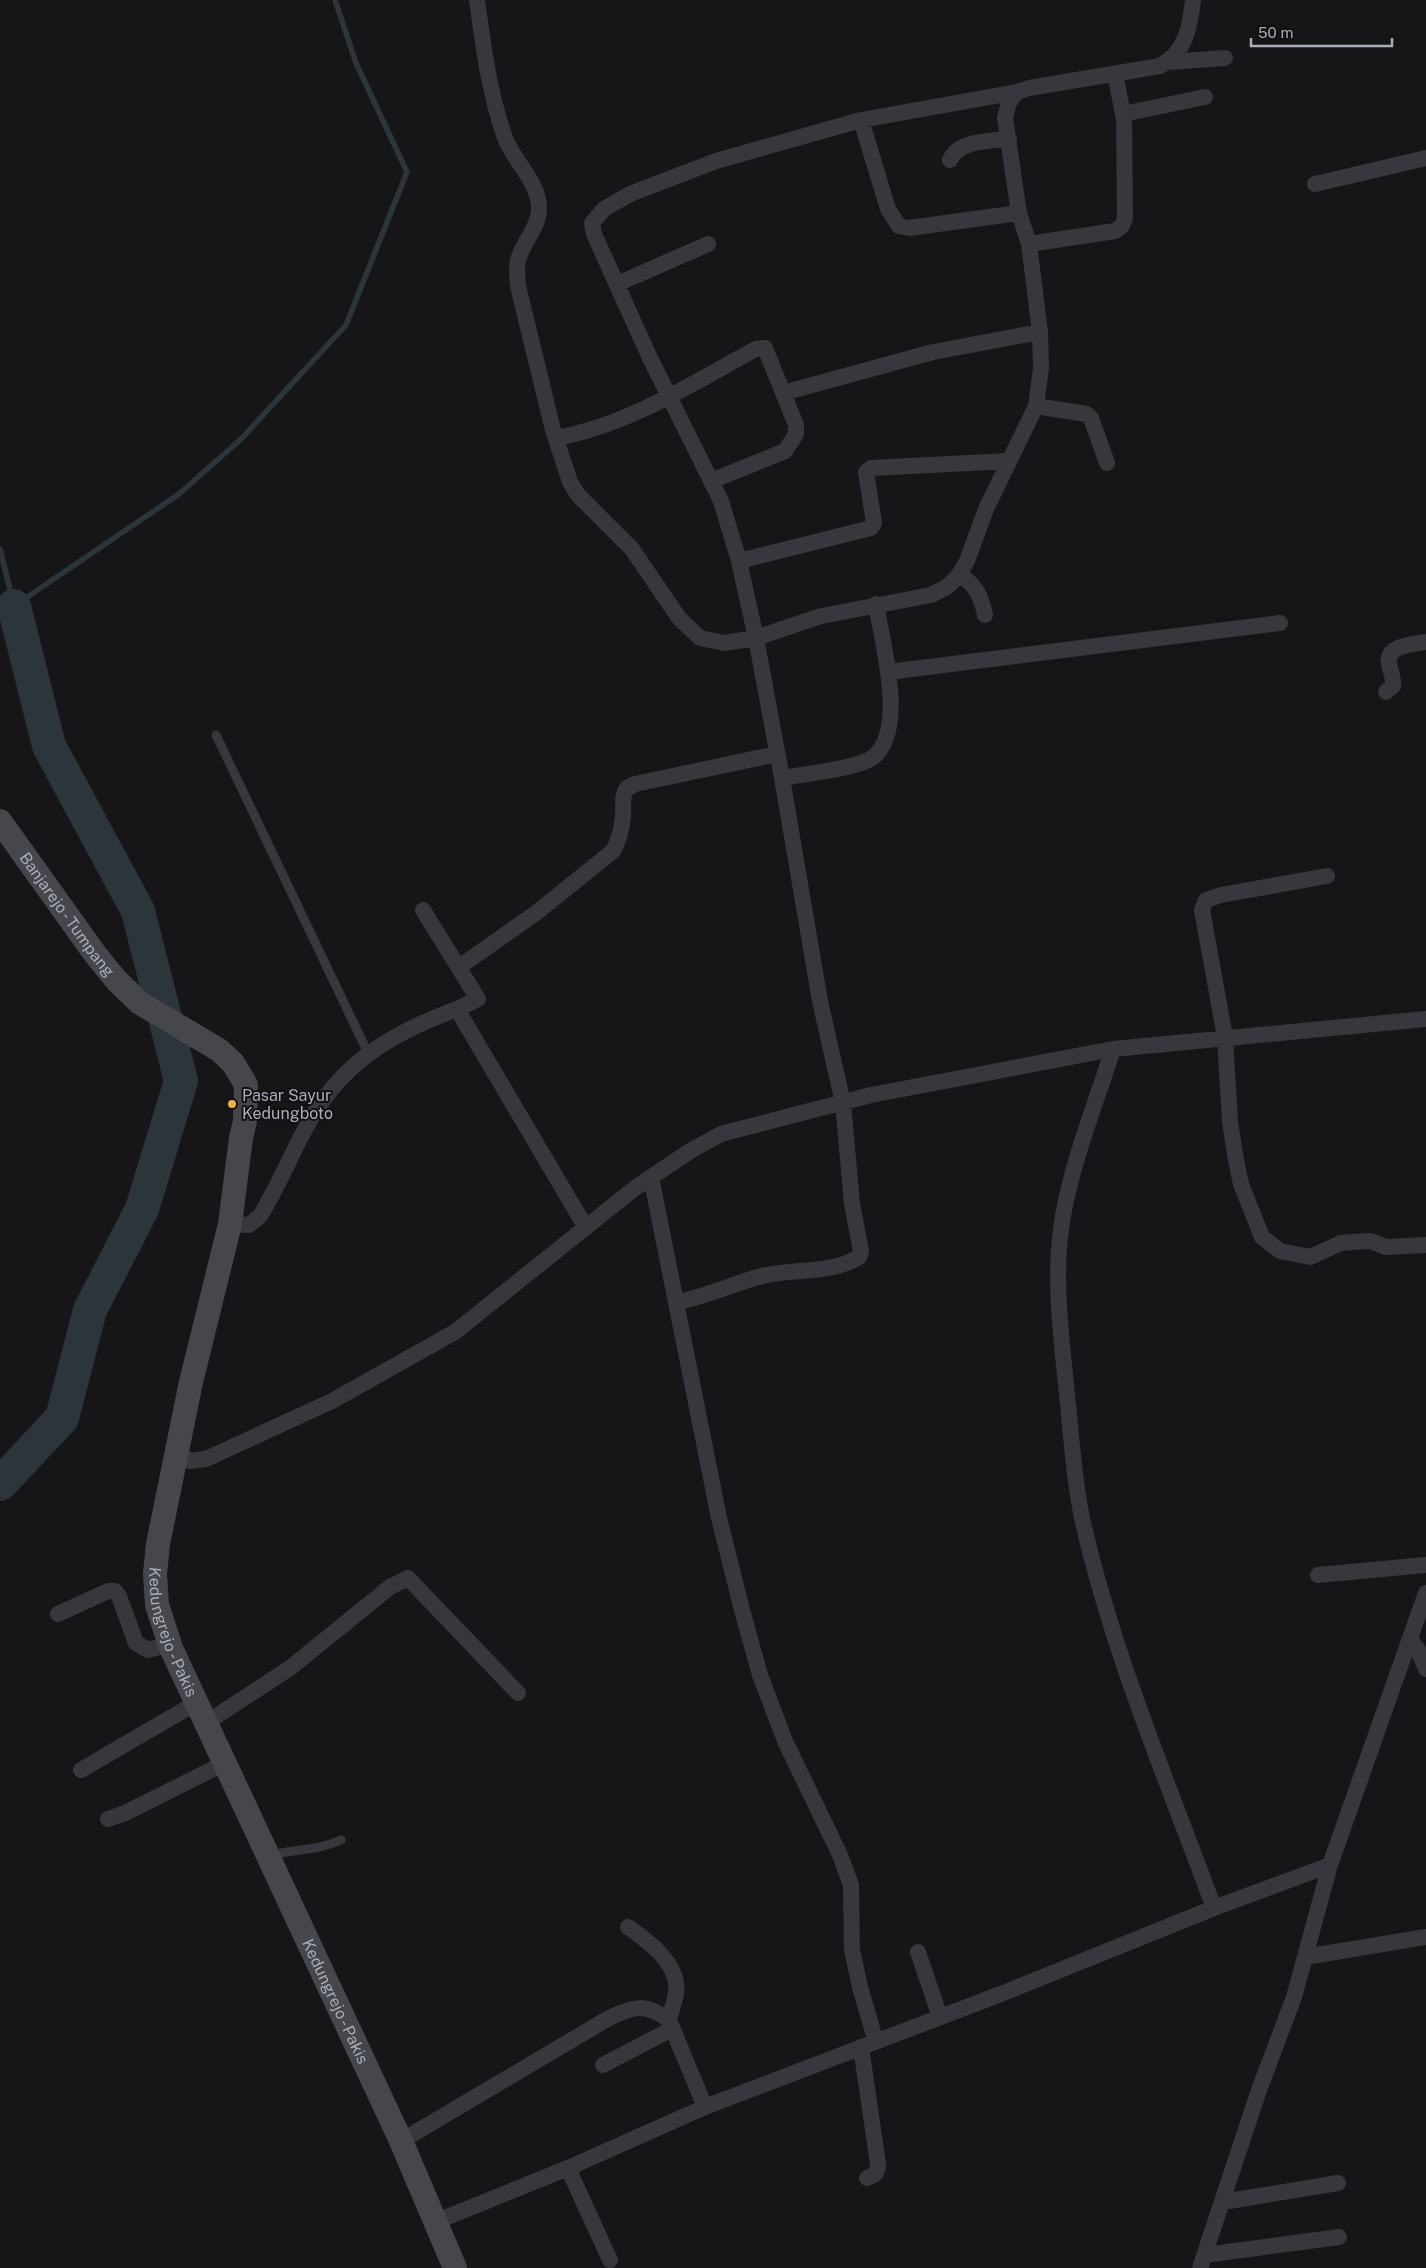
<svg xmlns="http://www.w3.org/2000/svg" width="1426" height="2268" font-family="'Public Sans',sans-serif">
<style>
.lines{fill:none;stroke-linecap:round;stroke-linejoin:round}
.stream{stroke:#2c353c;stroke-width:5.5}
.river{stroke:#2c353c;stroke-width:34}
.lane{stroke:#37383d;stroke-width:9}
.street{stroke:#37383d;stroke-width:16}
.secondary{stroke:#45474d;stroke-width:24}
.poi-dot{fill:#f2b134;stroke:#111113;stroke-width:2}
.labels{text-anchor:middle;stroke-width:4;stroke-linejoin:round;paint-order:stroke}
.street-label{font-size:16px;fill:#a8adb8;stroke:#111113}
.poi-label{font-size:16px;fill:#a8adb8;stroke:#111113;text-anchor:start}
</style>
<rect width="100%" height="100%" fill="#161618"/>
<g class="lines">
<path class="stream" d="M0,549L14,606L179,494L241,439L346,325L407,172L356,63L335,0"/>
<path class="river" d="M0,1484L62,1418L90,1310L142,1209L181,1081L138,911L49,746L14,606"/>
<path class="lane" d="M216,735L368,1053
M268,1856C295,1848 314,1852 341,1840"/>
<path class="street" d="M477,0C483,45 489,91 504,135C512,160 538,180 539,207C540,226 523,241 518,260C516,268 517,277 518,286L553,430L570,482L578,495L632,549L679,618L700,638L724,643L756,638L739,561L721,501L650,358L594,234L592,223L604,209L630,194L716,161L861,120L1017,92
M1169,62L1225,58
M1123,114L1205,97
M861,120L888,209L899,226L909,228L1019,213
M950,160C958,140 992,141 1009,139
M1315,184L1426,158
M1029,244L1115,231L1122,226L1125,218L1124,119L1115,74
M617,284L708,244
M783,393L933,352L1040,332
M1036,406L1086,414L1091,418L1107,463
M556,438C629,425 692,383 756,349L765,348L796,425V434L785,451L711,481
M739,561L871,528L874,523L866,472L871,468L1008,461
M959,575C976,583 982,599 985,615
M888,672L1280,623
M1386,692L1393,686C1394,677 1390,671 1389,663C1385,645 1415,644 1426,642
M782,778C803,774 856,769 872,758C908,732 882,642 876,604
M1327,876L1221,895L1206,900L1202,910L1225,1037L1230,1122L1236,1160L1241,1184L1262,1237L1280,1251L1310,1257L1341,1243L1353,1242L1370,1241L1386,1247L1426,1245
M423,910L478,999L457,1009
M459,967L536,913L613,851C619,840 622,828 623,816C624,806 621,796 627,788L635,784L777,754
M1113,1049C1095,1106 1069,1169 1061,1229C1054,1282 1061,1333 1066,1385C1071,1429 1073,1475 1082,1518C1112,1652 1167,1780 1214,1908
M651,1177L719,1518L742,1610L760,1675L785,1741L840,1855L851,1885L852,1950L860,1987L876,2042
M230,1224L249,1225L260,1216C277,1189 289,1159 304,1131C338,1065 389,1034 457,1009L586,1228
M677,1302C705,1297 730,1285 758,1277C788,1268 831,1275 859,1257L861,1251L852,1204L843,1103L820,1001L782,778L756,638L821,616L931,595L947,587L959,575L967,561L986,509L1036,406L1041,368L1040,332L1029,244L1019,213L1005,118L1009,102L1017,92L1029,88L1160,66C1186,52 1190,27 1193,0
M178,1452L189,1461L206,1459L332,1401L455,1332L635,1188L690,1151L721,1134L871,1095L1113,1049L1426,1019
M1318,1575L1426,1565
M58,1614L108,1591H115L119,1596L136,1643L148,1650L170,1644
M1410,1639L1418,1650L1426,1669
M206,1723L290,1668L390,1587L408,1578L518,1693
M81,1770L196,1703
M108,1819L125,1813L225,1763
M628,1927C646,1940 672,1958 676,1982C678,1994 672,2008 669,2020
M918,1952L940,2017
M1305,1957L1426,1937
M861,2047L878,2164C878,2173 875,2175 867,2178
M603,2065L672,2029
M401,2141L609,2018C634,2006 645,2003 669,2020L705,2107
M568,2168L610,2260
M1223,2202L1338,2183
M435,2222L568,2168L705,2107L1006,1992L1214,1908L1330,1865
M1205,2255L1339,2237
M1200,2268L1259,2090L1294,1997L1330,1865L1426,1593"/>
<path class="secondary" id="s1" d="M0,821L95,954L117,981L140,1003L219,1050L233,1063L246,1085L245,1121L241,1138L230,1224L191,1382L158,1544L155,1574L157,1605L171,1648L401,2141L455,2268"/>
</g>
<circle class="poi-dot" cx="232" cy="1104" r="5"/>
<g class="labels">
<g class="street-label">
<text dy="6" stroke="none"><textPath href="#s1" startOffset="115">Banjarejo - Tumpang</textPath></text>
<text dy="6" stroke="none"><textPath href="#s1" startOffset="926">Kedungrejo - Pakis</textPath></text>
<text dy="6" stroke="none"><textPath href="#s1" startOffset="1331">Kedungrejo - Pakis</textPath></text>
</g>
<g class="poi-label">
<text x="242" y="1101">Pasar Sayur<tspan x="242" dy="18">Kedungboto</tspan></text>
</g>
</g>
<path d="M1251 38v8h141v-8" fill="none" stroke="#a8adb8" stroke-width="2.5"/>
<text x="1258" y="38" font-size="15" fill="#a8adb8" stroke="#111113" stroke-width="4" paint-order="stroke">50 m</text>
</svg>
